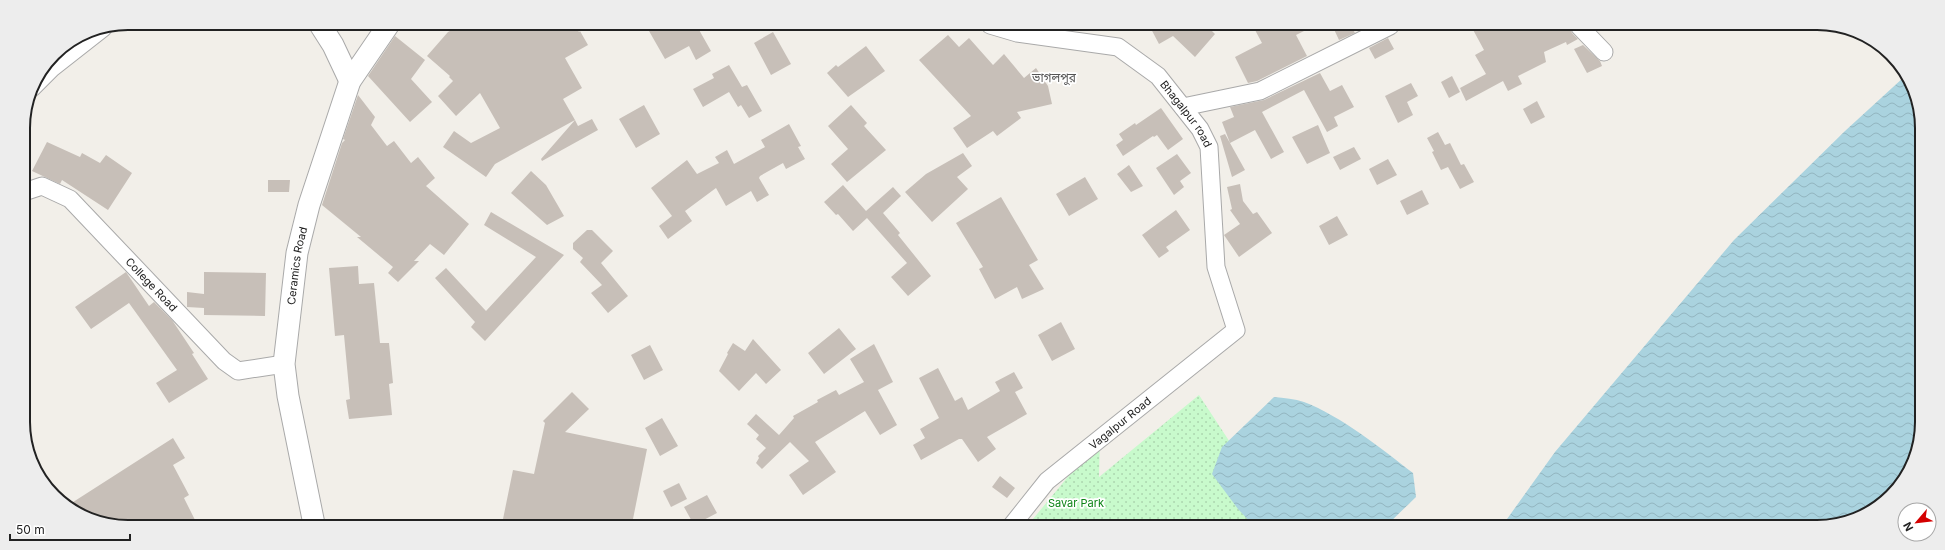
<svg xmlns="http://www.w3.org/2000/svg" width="1945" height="550" font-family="Inter,'Noto Sans Bengali',sans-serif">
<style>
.park{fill:url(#park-dots)}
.water{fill:url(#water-waves)}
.building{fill:#c7bfb8}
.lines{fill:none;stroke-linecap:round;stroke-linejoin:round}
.minor-casing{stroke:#a9a9a9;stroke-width:19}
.tertiary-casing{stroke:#a9a9a9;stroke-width:23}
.minor{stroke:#fff;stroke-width:17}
.tertiary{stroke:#fff;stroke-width:21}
.labels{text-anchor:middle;stroke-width:3.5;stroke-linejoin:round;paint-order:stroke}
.street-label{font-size:11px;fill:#222;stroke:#fff}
.park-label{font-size:11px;fill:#0c8416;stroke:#fff}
.neighbourhood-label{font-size:12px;fill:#555;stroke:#fff}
.rim{fill:none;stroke:#222;stroke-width:2}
</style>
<defs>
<pattern id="park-dots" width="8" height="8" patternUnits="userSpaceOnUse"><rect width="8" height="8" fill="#c8facc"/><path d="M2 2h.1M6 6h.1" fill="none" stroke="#acd6af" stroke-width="1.8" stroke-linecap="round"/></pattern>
<pattern id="water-waves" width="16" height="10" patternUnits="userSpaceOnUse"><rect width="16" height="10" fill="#aad3df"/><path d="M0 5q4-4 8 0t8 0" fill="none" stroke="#92b5bf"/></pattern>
</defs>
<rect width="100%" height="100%" fill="#f2efe9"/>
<path class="park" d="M1199,395L1285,526L1028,525L1100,438L1099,477Z"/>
<path class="water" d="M1904,77L1920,108L1918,449L1904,480L1881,505L1824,527L1502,526L1555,452L1734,240L1845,131Z
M1274,397C1284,398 1295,399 1304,402C1341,416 1382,449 1413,473L1416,497L1386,526H1254L1238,509L1212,474L1222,447Z"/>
<path class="building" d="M463,24H574L579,32L580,31L588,45L565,58L582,88L563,99L575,120L495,164L486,177L443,147L454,131L471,143L500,128L480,93L456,116L438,96L453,81L449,77L450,76L427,56L448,32Z
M645,24H688L692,31L698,28L711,51L696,60L689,46L665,59Z
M1149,25H1206L1215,34L1195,57L1173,36L1159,44Z
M1266,25H1316L1296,35L1307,56L1257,81L1248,83L1235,57L1262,43L1255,30Z
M1332,25L1351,26L1355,33L1339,40Z
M1471,26H1569L1572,33L1578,39L1567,45L1566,42L1544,52L1546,62L1518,76L1522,84L1508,91L1503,81L1466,101L1460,88L1486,74L1475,55L1484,50Z
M773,32L791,64L771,75L754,43Z
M948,35L959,47L969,38L993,65L1004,54L1024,78L1036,68L1048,86L1052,104L1017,112L1021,118L997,136L993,131L967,148L953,128L971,116L919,60Z
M395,36L425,60L411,79L432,102L410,122L368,76Z
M1388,38L1394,49L1375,59L1369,48Z
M1583,45L1600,61L1602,66L1587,73L1574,49Z
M866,46L885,71L848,97L827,73L836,65L838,67Z
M729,65L742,87L747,85L762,111L749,118L741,105L738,107L729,92L703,107L693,89L714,78L712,74Z
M1320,73L1330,91L1342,85L1354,107L1334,117L1338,126L1327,132L1304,90L1262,112L1284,152L1271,159L1255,130L1230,143L1222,122L1234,117L1230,107L1264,100Z
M1452,76L1460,92L1449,98L1441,82Z
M1411,83L1418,96L1407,102L1413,115L1398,123L1385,96Z
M358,95L375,117L371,125L387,146L394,141L411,163L418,157L435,178L426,186L469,224L444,255L430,244L414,261H419L398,282L388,273L393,267L357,237H361L322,205L342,143L345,140L343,139Z
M1537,101L1545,117L1531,124L1523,109Z
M644,105L660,134L636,148L619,119Z
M851,105L867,123L864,126L886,150L847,182L831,164L848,149L828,126Z
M1161,108L1183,139L1168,150L1157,135L1154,137L1153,136L1123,156L1116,145L1123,140L1119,134L1135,123L1136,125Z
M592,119L598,130L542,161L541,159L575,120L578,126Z
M789,124L801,146L798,147L805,159L786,169L783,163L760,176L759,178L769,195L757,202L751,191L726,206L716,188L685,211L692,221L668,239L659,226L672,216L651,188L687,160L697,174L719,163L715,157L727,150L734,164L765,147L761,140Z
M1318,125L1330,153L1307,164L1292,137Z
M1438,132L1445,145L1450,143L1461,165L1464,164L1474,182L1460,189L1448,167L1441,170L1432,152L1434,151L1427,138Z
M1225,134L1245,170L1232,177L1220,136Z
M47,142L80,157L82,153L100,163L106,155L132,173L108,210L62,180L60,184L32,171Z
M1354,147L1361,159L1340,170L1333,157Z
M963,153L972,166L957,177L968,189L932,222L905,192L926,174Z
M1177,154L1191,173L1180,181L1184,187L1174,195L1156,168Z
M1388,159L1397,175L1377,185L1369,169Z
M1129,165L1143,186L1131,192L1117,174Z
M531,171L546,185L564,216L547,225L511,193Z
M1085,177L1098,199L1069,216L1056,194Z
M268,180H290L289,192H268Z
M1240,184L1243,201L1253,214L1257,212L1272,233L1239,257L1224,235L1240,224L1230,210L1232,209L1227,187Z
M843,185L866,211L893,187L901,196L883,213L900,233L898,235L931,276L908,296L891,277L907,263L867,218L853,231L838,214L836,215L824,202Z
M1422,190L1429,204L1407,215L1400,201Z
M1001,197L1038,260L1029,265L1044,289L1022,299L1017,287L995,299L979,269L983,267L956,223Z
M1176,210L1190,230L1166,247L1169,251L1159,258L1142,235Z
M491,212L564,255L485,341L471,327L475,322L435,278L446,268L486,311L536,257L484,225Z
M1337,216L1348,235L1329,245L1319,226Z
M587,230H592L613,251L601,263L628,296L608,313L591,293L602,285L580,262L583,258L573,249V243Z
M358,266L359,284L374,283L380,343H389L393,383L389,384L392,415L349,419L346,400L350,399L344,335L335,336L329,268Z
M126,272L149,306L154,302L172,320L194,353L192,354L208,379L169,403L156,383L177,370L129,303L91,329L75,307Z
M204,272L266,273L265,316L204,315V308L187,307V292L204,294Z
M1061,322L1075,349L1052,361L1038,335Z
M839,328L856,349L824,374L808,353Z
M753,339L781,370L766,384L756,373L739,391L719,371L728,354L727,353L733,343L745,351Z
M874,344L893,382L878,390L897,425L880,435L865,411L815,442L836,472L803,495L789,475L809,461L790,442L762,469L756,463L759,458L758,456L766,448L756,439L759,435L747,424L756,414L779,435L794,418L793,416L818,402L817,400L836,390L839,395L864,382L850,359Z
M650,345L663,370L644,380L631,355Z
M938,368L955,401L962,397L968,410L1000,391L995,382L1014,372L1023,388L1015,392L1027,414L987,437L996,449L978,462L962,439H959L921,460L913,445L925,438L920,429L939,418L919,378Z
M572,392L589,409L565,432L647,449L632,524H502L513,470L534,474L545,423L543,421Z
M662,418L678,446L660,456L645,428Z
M173,438L185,458L173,465L189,495L184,498L197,524L101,523L70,504Z
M1000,476L1015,488L1007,498L992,487Z
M679,483L687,499L671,507L663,491Z
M707,495L717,513L694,525L684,507Z"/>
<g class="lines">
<defs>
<g id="minor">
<path id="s1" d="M990,25L1017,33L1118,47L1158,76L1200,129L1209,147L1216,267L1236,330L1047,481L1012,525"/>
<path d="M1579,26L1604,52"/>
<path d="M32,88L52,68L103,28"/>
<path d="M1183,107L1260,91L1390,26"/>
<path id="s2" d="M24,192L42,186L70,199L224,361L238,371L284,364"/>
</g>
<g id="tertiary">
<path d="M319,23L333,45L350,81"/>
<path id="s3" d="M314,524L288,396L284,364L297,253L309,205L350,81L389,24"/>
</g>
</defs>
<use href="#minor" class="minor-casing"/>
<use href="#tertiary" class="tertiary-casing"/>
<use href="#minor" class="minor"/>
<use href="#tertiary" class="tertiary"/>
</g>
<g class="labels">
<g class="street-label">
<text dy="4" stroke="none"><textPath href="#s1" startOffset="227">Bhagalpur road</textPath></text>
<text dy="4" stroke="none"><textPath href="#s3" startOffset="262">Ceramics Road</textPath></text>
<text dy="4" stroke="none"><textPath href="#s2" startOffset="168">College Road</textPath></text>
<text transform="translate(1120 423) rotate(-39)" y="4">Vagalpur Road</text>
</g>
<g class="park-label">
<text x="1076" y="507">Savar Park</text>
</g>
<g class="neighbourhood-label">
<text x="1054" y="82">ভাগলপুর</text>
</g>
</g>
<path d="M0 0H1945V550H0ZM128 30H1817A98 98 0 0 1 1915 128V422A98 98 0 0 1 1817 520H128A98 98 0 0 1 30 422V128A98 98 0 0 1 128 30Z" fill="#ededed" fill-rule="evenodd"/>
<path class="rim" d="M128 30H1817A98 98 0 0 1 1915 128V422A98 98 0 0 1 1817 520H128A98 98 0 0 1 30 422V128A98 98 0 0 1 128 30Z"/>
<g transform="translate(1917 522) rotate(242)"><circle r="19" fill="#ffffff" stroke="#a7a7a7"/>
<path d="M0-3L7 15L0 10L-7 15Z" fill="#d40000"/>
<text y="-6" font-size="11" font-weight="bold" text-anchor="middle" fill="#222222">N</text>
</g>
<path d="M10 534v6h120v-6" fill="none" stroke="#222222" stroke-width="2"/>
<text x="16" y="534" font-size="12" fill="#222222" stroke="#ffffff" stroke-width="3" paint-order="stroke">50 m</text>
</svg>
